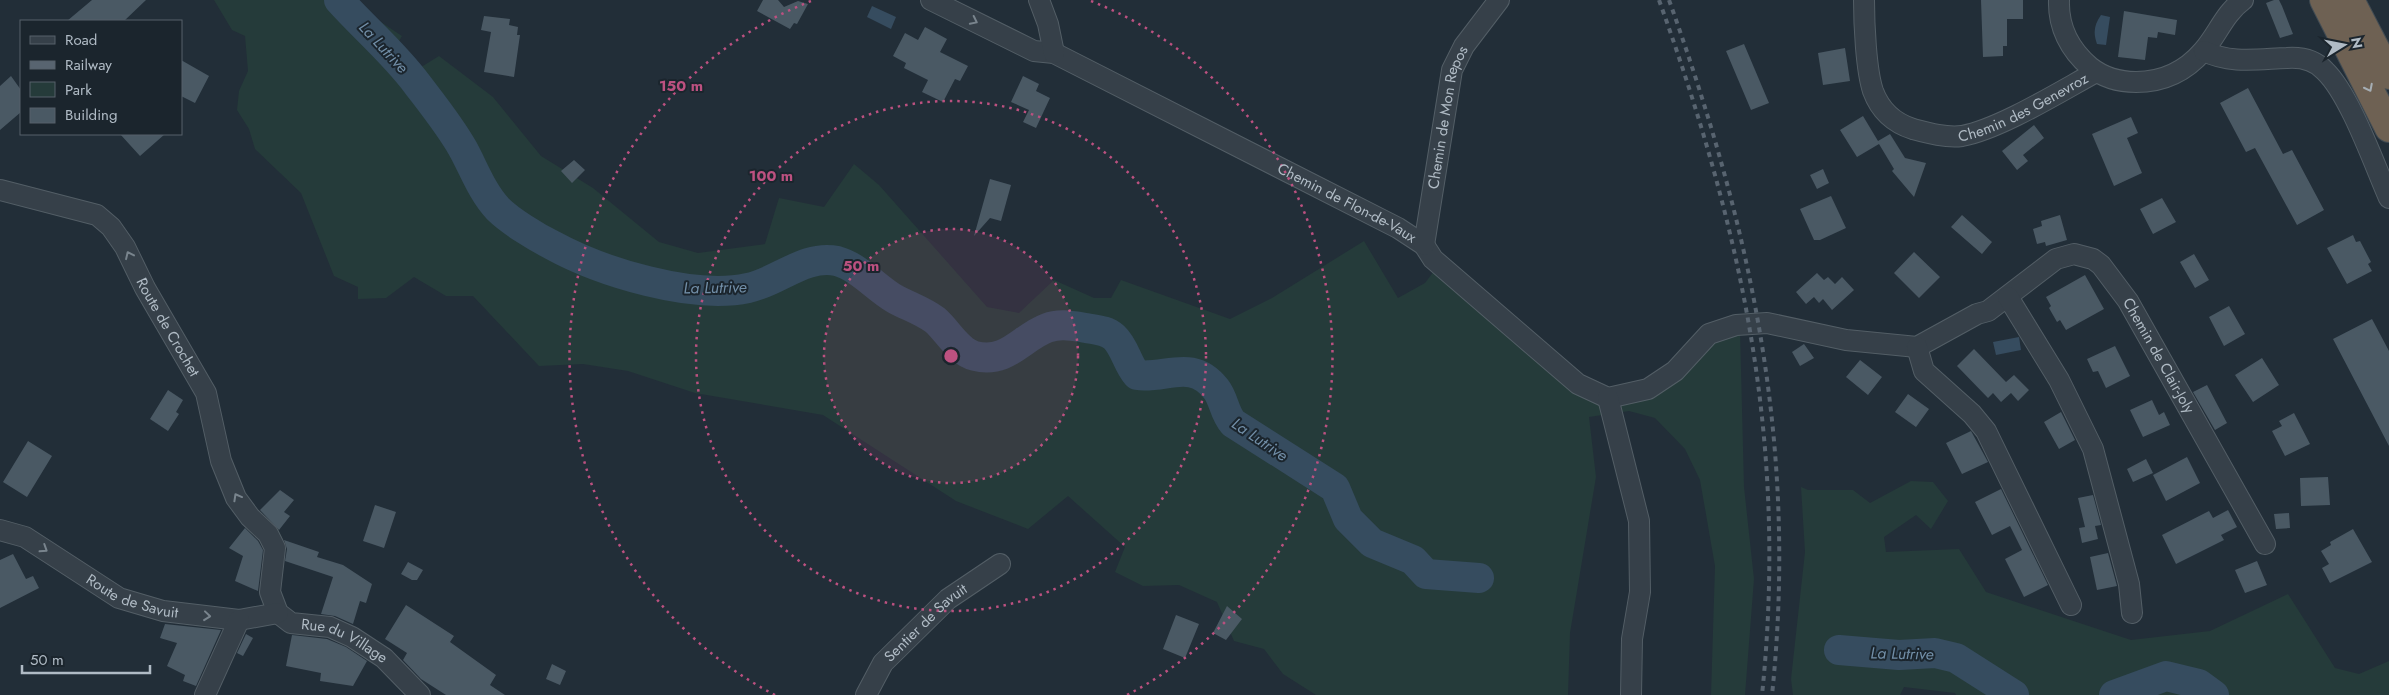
<svg xmlns="http://www.w3.org/2000/svg" width="2389" height="695" font-family="Jost,sans-serif">
<style>
.green{fill:#253b3a}
.water{fill:#364c5f}
.lines{fill:none;stroke-linecap:round;stroke-linejoin:round}
.river{stroke:#364c5f;stroke-width:30}
.building{fill:#4a5964}
.minor-casing{stroke:#535e66;stroke-width:22}
.highway-casing{stroke:#404b53;stroke-width:30}
.minor{stroke:#364049;stroke-width:20}
.highway{stroke:#6e6153;stroke-width:28}
.rail{stroke:#586470;stroke-width:4;stroke-dasharray:5 5;stroke-linecap:butt}
.oneway{stroke:#79848d}
.oneway2{stroke:#a6aeb4}
.ring{fill:none;stroke:#bc5180;stroke-width:2.5;stroke-dasharray:2.5 5}
.labels{text-anchor:middle;stroke-width:4;stroke-linejoin:round;paint-order:stroke}
.street-label{font-size:15px;fill:#b0bbc5;stroke:#1b252d}
.water-label{font-size:16px;font-style:italic;fill:#728fa8;stroke:#1b252d}
.centre{fill:#bc5180;stroke:#1b252d;stroke-width:2.5}
.ring-label{font-size:15px;text-anchor:middle;font-weight:bold;fill:#bc5180;stroke:#1b252d;stroke-width:4;stroke-linejoin:round;paint-order:stroke}
</style>
<rect width="100%" height="100%" fill="#222e38"/>
<path class="green" d="M214,0H332L364,36L381,22L402,36L390,56L410,74L439,56L493,97L541,156L593,188L659,242L698,253L765,244L779,198L824,207L854,164L879,185L987,307L1019,313L1054,280L1094,298H1111L1121,280L1230,319L1272,298L1364,241L1398,298L1425,283L1434,271L1608,398L1648,389L1698,346L1740,330L1744,487L1754,579L1745,695H1711L1715,566L1700,480L1685,449L1655,418L1629,411L1589,417L1596,477L1570,633L1568,695H1316L1283,674L1264,649L1234,641L1217,602L1179,585L1143,586L1115,572L1125,547L1068,496L1028,529L956,501L823,415L695,393L628,371L583,364L539,366L473,296H446L414,277L386,298L358,299V287L334,276L301,193L255,149L249,129L237,110L239,91L248,71L245,36L232,30Z
M1911,481L1933,482L1948,501L1931,529L1916,515L1884,537L1886,552L1959,549L1986,592L2131,640L2210,631L2288,594L2335,668L2359,674L2389,661V695H1956L1955,693L1904,687L1900,695H1793L1791,679L1805,552L1801,487L1808,490H1853L1870,503Z"/>
<path class="water" d="M872,6L896,17L891,29L867,17Z
M2101,15L2110,17L2106,45L2097,44C2093,33 2094,25 2101,15Z
M2019,337L2021,350L1996,355L1993,342Z"/>
<g class="lines">
<path class="river" d="M339,0C365,29 394,53 417,84C433,105 450,126 463,149C474,169 482,192 498,209C510,221 536,237 552,245C601,272 693,300 748,288C778,282 805,254 837,261C859,267 876,288 895,299C908,306 923,311 935,320C948,331 958,352 975,356C1008,364 1022,337 1047,328C1060,323 1073,326 1086,328C1097,330 1106,330 1114,337C1125,347 1127,364 1137,375C1166,379 1192,358 1216,389C1224,399 1224,413 1233,423L1335,488L1348,519L1372,543L1413,560L1426,574L1479,578
M1839,650L1899,655L1935,653L1956,658L2014,695
M2114,695L2166,676L2199,684L2214,695"/>
</g>
<path class="building" d="M92,0H146L124,21H67Z
M763,0H778L784,7L798,1L808,4L797,24L794,23L790,29L757,11Z
M1981,0H2023V19H2007V46H2003V56L1983,57Z
M2274,0H2279L2282,6L2293,34L2280,38L2266,3Z
M2124,11L2177,20L2175,35L2158,32L2157,38L2148,37L2145,60L2118,57Z
M484,16L510,19L509,25L518,27L517,35H520L514,77L484,72L491,32L481,30Z
M925,27L947,39L940,52L968,66L960,81L955,79L943,102L922,92L928,80L904,68L906,63L893,56L905,33L918,40Z
M1744,44L1769,103L1751,110L1726,51Z
M1845,48L1850,81L1823,85L1818,53Z
M181,60L209,76L195,103L181,96Z
M11,76L21,90V112L0,130V86Z
M1023,76L1039,84L1036,91L1050,98L1036,128L1023,122L1029,110L1011,102Z
M2248,88L2283,154L2292,150L2324,210L2297,225L2255,148L2246,152L2220,103Z
M1863,116L1878,141L1890,134L1905,158L1926,163L1914,197L1892,171L1894,169L1879,144L1857,157L1840,130Z
M2131,117L2138,133L2127,138L2142,173L2114,186L2092,134Z
M2034,125L2044,138L2023,155L2028,161L2017,170L2002,151Z
M120,134H165L140,156Z
M574,160L585,170L572,183L561,171Z
M1823,169L1829,183L1817,189L1810,175Z
M990,179L1011,185L1001,221L990,218L974,236Z
M1831,196L1846,228L1820,240H1814L1800,209Z
M2162,198L2176,222L2153,234L2140,209Z
M1962,215L1992,242L1982,254L1951,227Z
M2060,215L2067,240L2046,246L2045,242L2037,244L2033,229L2042,226L2041,221Z
M2353,235L2356,242L2360,241L2371,262L2368,264L2372,271L2347,284L2327,248Z
M1914,252L1940,277L1919,298L1894,273Z
M2194,254L2209,280L2195,288L2180,262Z
M1817,273L1824,280L1828,277L1835,284L1842,277L1854,290L1832,310L1823,299L1819,303L1814,297L1806,304L1796,292Z
M2085,275L2104,309L2066,330L2060,320L2057,322L2049,308L2051,306L2046,297Z
M2229,306L2245,334L2224,346L2209,317Z
M2372,319L2389,351V446L2333,339Z
M1804,344L1814,358L1800,366L1792,352Z
M2115,346L2130,376L2106,388L2098,371L2093,372L2087,359Z
M1974,349L2006,382L2014,375L2029,390L2018,401L2011,393L2001,402L1993,393L1988,398L1957,366Z
M2262,358L2279,385L2253,402L2235,375Z
M1860,360L1882,377L1868,395L1846,377Z
M2207,385L2227,423L2215,430L2193,392Z
M168,390L183,400L176,412L179,414L168,431L150,419Z
M1908,394L1929,409L1916,427L1895,412Z
M2152,400L2159,415L2164,412L2170,425L2143,437L2130,410Z
M2061,412L2075,440L2059,449L2044,422Z
M2294,413L2310,444L2285,456L2272,431L2282,426L2279,421Z
M1971,431L1988,462L1962,474L1946,443Z
M28,441L52,456L27,497L3,482Z
M2187,457L2200,483L2166,501L2153,475Z
M2146,459L2153,473L2133,482L2127,469Z
M2328,477L2330,505L2301,506L2300,478Z
M2001,489L2048,585L2024,597L2005,559L2022,550L2010,526L1992,535L1975,502Z
M280,490L294,500L284,512L290,516L279,530L260,510Z
M2093,495L2101,525L2095,526L2098,539L2082,543L2079,528L2085,527L2078,498Z
M375,505L396,512L384,548L363,541Z
M2228,510L2237,527L2221,535L2224,540L2176,564L2162,535L2209,511L2213,518Z
M2289,513L2290,528L2276,529L2274,514Z
M245,528L258,541L263,550L258,591L235,581L243,556L229,548Z
M2353,529L2372,562L2330,583L2322,568L2329,564L2321,551L2331,545L2330,542Z
M284,540L319,552L317,557L343,565L372,584L366,603L360,601L353,624L335,616L321,614L333,577L285,561L287,549Z
M2108,553L2117,586L2097,590L2090,557Z
M13,554L26,579L33,576L39,588L0,608V560Z
M2257,561L2267,585L2245,593L2235,570Z
M408,562L423,570L417,580H412L401,574Z
M406,605L454,636L450,642L496,675L490,685L505,695H446L421,679L403,660L407,653L385,639Z
M1227,606L1242,619L1226,640L1213,633Z
M1176,615L1199,624L1185,658L1163,649Z
M165,624L221,630L196,686L183,681L185,675L167,666L177,643L160,638Z
M246,634L253,638L243,656L237,653Z
M292,635L327,639L346,647L367,661L353,686L320,681L321,673L286,666Z
M552,664L566,671L560,685L546,679Z"/>
<g class="lines">
<defs>
<g id="minor">
<path id="s1" d="M931,0L1034,51L1054,53L1398,228L1424,245L1433,259L1578,384L1608,398L1648,389L1675,371L1709,334L1736,325L1767,323L1846,340L1917,347L1977,314L1988,311L2056,259L2074,254L2093,259L2101,265L2128,301L2265,544"/>
<path d="M1039,0L1048,24L1054,53"/>
<path id="s2" d="M1864,0C1864,23 1866,70 1873,91C1880,110 1894,123 1913,129C1928,133 1946,138 1962,136C2000,129 2061,91 2096,72"/>
<path d="M2059,0C2058,27 2070,50 2090,67C2104,78 2119,82 2136,82C2163,82 2185,72 2203,51C2218,34 2224,14 2243,0"/>
<path d="M2204,51C2230,64 2258,59 2287,58C2301,57 2315,60 2325,71C2350,95 2374,164 2389,198"/>
<path id="s3" d="M0,190L97,215L111,227L125,247L145,288L206,393L221,461L236,498L250,517L268,534L275,548L270,592L278,613L291,623L330,627L352,637L384,658L420,695"/>
<path id="s4" d="M1424,245L1452,70L1464,46L1499,0"/>
<path d="M2008,297L2059,380L2093,449L2129,584L2132,613"/>
<path d="M1917,347L1924,371L1972,414L1986,431L2071,605"/>
<path d="M1608,398L1639,521L1640,592L1632,639L1631,695"/>
<path id="s5" d="M0,530L25,537L119,598L163,611L239,620L278,613"/>
<path d="M205,695L239,620"/>
<path id="s6" d="M866,695L883,663L948,599L1000,564"/>
</g>
<path id="highway" d="M2324,0L2389,128
M2350,0L2389,75"/>
</defs>
<use href="#minor" class="minor-casing"/>
<use href="#highway" class="highway-casing"/>
<use href="#minor" class="minor"/>
<use href="#highway" class="highway"/>
<path class="rail" d="M1659,0C1743,234 1788,445 1762,695
M1669,0C1752,232 1798,447 1772,695"/>
</g>
<defs><path id="oneway-chevron" d="M-2-3.5L2.5 0L-2 3.5" fill="none" stroke-width="1.6" stroke-linecap="round" stroke-linejoin="round" transform="scale(1.25)"/></defs>
<g class="oneway">
<use href="#oneway-chevron" transform="translate(974 21) rotate(26)"/>
<use href="#oneway-chevron" transform="translate(129 255) rotate(-115)"/>
<use href="#oneway-chevron" transform="translate(237 497) rotate(-119)"/>
<use href="#oneway-chevron" transform="translate(44 549) rotate(33)"/>
<use href="#oneway-chevron" transform="translate(207 616) rotate(6)"/>
</g>
<use class="oneway2" href="#oneway-chevron" transform="translate(2369 88) rotate(63)"/>
<circle cx="951" cy="356" r="127" fill="#bc5180" fill-opacity=".12"/>
<g class="ring">
<circle cx="951" cy="356" r="127"/>
<circle cx="951" cy="356" r="255"/>
<path d="M775 695A382 382 0 0 1 811 1M1091 1A382 382 0 0 1 1127 695"/>
</g>
<g class="labels">
<g class="street-label">
<text dy="5" stroke="none"><textPath href="#s2" startOffset="266">Chemin des Genevroz</textPath></text>
<text dy="5" stroke="none"><textPath href="#s4" startOffset="130">Chemin de Mon Repos</textPath></text>
<text dy="5" stroke="none"><textPath href="#s1" startOffset="464">Chemin de Flon-de-Vaux</textPath></text>
<text dy="5" stroke="none"><textPath href="#s3" startOffset="234">Route de Crochet</textPath></text>
<text dy="5" stroke="none"><textPath href="#s1" startOffset="1450">Chemin de Clair-Joly</textPath></text>
<text dy="5" stroke="none"><textPath href="#s5" startOffset="150">Route de Savuit</textPath></text>
<text dy="5" stroke="none"><textPath href="#s6" startOffset="95">Sentier de Savuit</textPath></text>
<text dy="5" stroke="none"><textPath href="#s3" startOffset="624">Rue du Village</textPath></text>
</g>
<g class="water-label">
<text transform="translate(384 47) rotate(47)" y="6">La Lutrive</text>
<text transform="translate(715 287) rotate(-1)" y="6">La Lutrive</text>
<text transform="translate(1260 439) rotate(34)" y="6">La Lutrive</text>
<text transform="translate(1902 653) rotate(1)" y="6">La Lutrive</text>
</g>
</g>
<circle cx="951" cy="356" r="8" class="centre"/>
<g class="ring-label">
<text x="681" y="91">150 m</text>
<text x="771" y="181">100 m</text>
<text x="861" y="271">50 m</text>
</g>
<rect x="20" y="20" width="162" height="115" fill="#1b252d" stroke="#57616a"/>
<rect x="30" y="36" width="25" height="8" fill="#364049" stroke="#57616a"/>
<text x="65" y="45" font-size="15" fill="#b0bbc5">Road</text>
<rect x="30" y="61" width="25" height="8" fill="#586470" stroke="#57616a"/>
<text x="65" y="70" font-size="15" fill="#b0bbc5">Railway</text>
<rect x="30" y="82" width="25" height="15" fill="#253b3a" stroke="#57616a"/>
<text x="65" y="95" font-size="15" fill="#b0bbc5">Park</text>
<rect x="30" y="108" width="25" height="15" fill="#4a5964" stroke="#57616a"/>
<text x="65" y="120" font-size="15" fill="#b0bbc5">Building</text>
<g transform="translate(2344 45) rotate(80)" stroke="#1b252d" stroke-width="4" paint-order="stroke">
<path d="M0-4L9 19L0 12L-9 19Z" fill="#b0bbc5"/>
<text y="-8" font-size="14" font-weight="bold" text-anchor="middle" fill="#b0bbc5">N</text>
</g>
<path d="M22 665v8h128v-8" fill="none" stroke="#b0bbc5" stroke-width="2.5"/>
<text x="30" y="665" font-size="15" fill="#b0bbc5" stroke="#1b252d" stroke-width="4" paint-order="stroke">50 m</text>
</svg>
